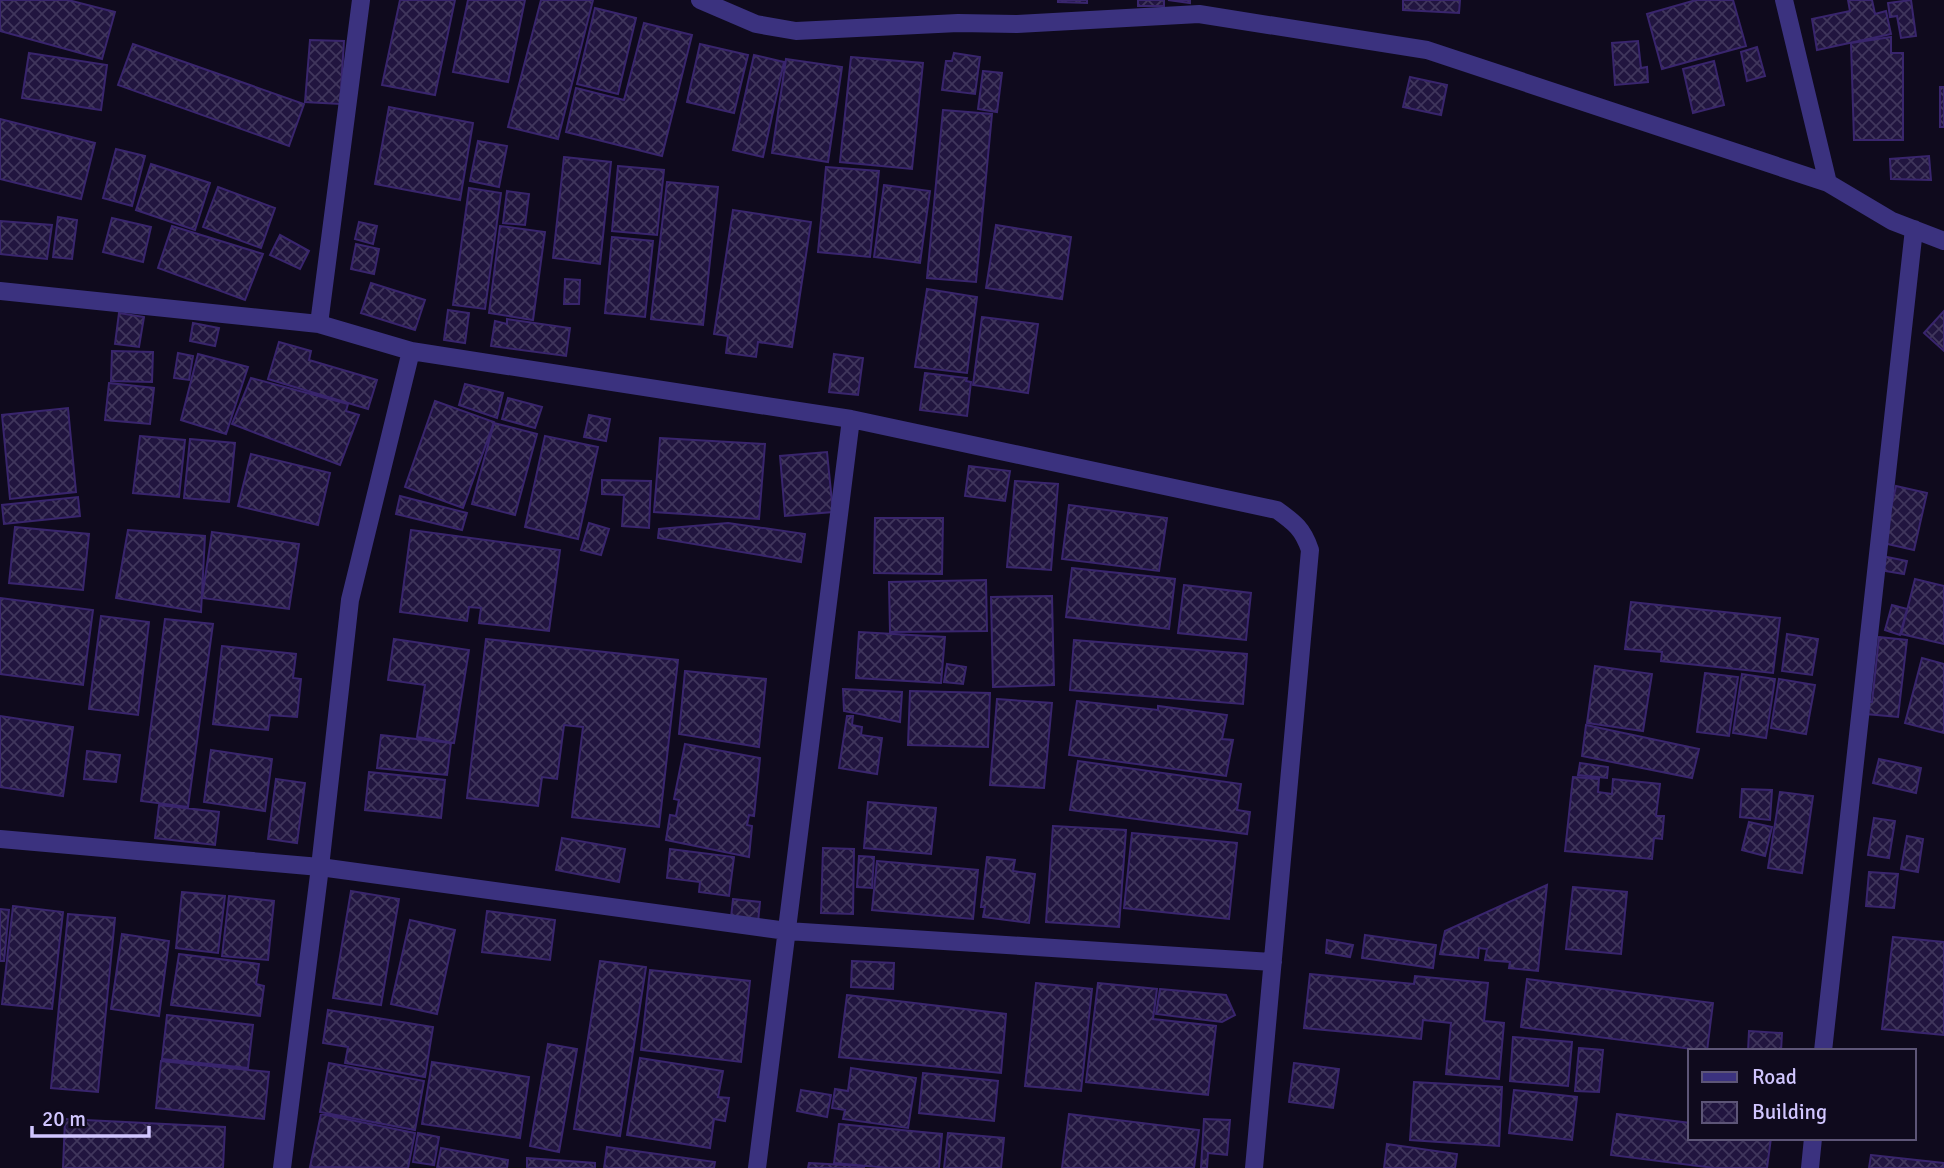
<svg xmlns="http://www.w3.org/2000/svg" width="1944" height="1168" font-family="Signika,sans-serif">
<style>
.building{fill:url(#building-cross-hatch);stroke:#39256d;stroke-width:2}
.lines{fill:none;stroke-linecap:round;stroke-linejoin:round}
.minor{stroke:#3b327f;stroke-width:18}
</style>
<defs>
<pattern id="building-cross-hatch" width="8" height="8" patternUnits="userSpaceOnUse" patternTransform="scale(1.75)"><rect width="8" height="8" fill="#21153f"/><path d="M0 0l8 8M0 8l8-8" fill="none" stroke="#40365c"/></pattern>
</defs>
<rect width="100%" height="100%" fill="#0f0a1d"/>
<path class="building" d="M0,0H68L115,12L102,59L0,31Z
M400,0H455L435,95L382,85Z
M468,0H525L508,82L453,72Z
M541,0H593L558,139L508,127Z
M1058,0H1087V3L1058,2Z
M1138,0H1164V6H1138Z
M1168,0H1190V3Z
M1403,0H1460L1459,13L1403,10Z
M1696,0H1733L1746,46L1662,69L1647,14Z
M1848,0H1872L1875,14L1886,11L1891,34L1817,50L1812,19L1850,11Z
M1911,0L1916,36L1901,38L1897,16L1890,17L1888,3Z
M595,8L636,18L618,94L577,84Z
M644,23L692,35L662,156L566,132L576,88L624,100Z
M1891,37V53H1903V140H1854L1851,43Z
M310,40L344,41L340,104L305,102Z
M1638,41L1641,68L1647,67L1648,82L1615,85L1612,43Z
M133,44L304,104L289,146L118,85Z
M700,44L748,55L734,113L687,102Z
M1757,47L1765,76L1747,81L1741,52Z
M29,53L107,65L101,110L22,98Z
M954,53L980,57L975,94L942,90L946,61H952Z
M754,55L784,62L763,157L733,150Z
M851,57L923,63L912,169L840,162Z
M786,59L842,67L828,162L772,153Z
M1714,61L1724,105L1693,113L1683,69Z
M983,71L1002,73L997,112L978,109Z
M1410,77L1447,85L1441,115L1403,107Z
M1940,87H1944V127H1940Z
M389,107L473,123L460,200L375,184Z
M943,110L992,114L976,282L927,278Z
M0,119L95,143L81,199L0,179Z
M478,141L507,146L499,187L470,181Z
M116,149L145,156L132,206L103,198Z
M1929,156L1931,180L1891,179L1890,159Z
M564,157L611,162L600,264L553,258Z
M151,164L210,183L195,230L136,210Z
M618,166L664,170L657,235L612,231Z
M826,167L879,171L870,257L818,252Z
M667,182L718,187L703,325L651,319Z
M884,185L930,191L920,263L874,257Z
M218,187L275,208L261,248L203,227Z
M469,188L501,193L485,309L453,305Z
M507,191L529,194L525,225L503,223Z
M733,210L811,222L792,347L758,342L756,357L726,353L728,336L714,334Z
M58,217L77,220L72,259L53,257Z
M112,218L151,227L143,262L103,252Z
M0,221L52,225L47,259L0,254Z
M359,222L377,226L373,244L355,239Z
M996,225L1071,237L1062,299L986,288Z
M172,226L263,254L245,300L158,268Z
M500,226L545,232L533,320L489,313Z
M280,235L309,251L300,269L270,255Z
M612,237L653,241L645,317L605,313Z
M356,244L379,249L374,274L351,269Z
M565,279L580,280L579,304H564Z
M371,283L425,300L415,330L361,313Z
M927,289L977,297L967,373L915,367Z
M448,310L469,313L465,343L444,340Z
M1944,311V351L1924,333Z
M119,313L144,317L139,347L115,344Z
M982,317L1038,324L1028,393L973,385Z
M507,319L570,328L566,356L491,346L495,321L507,324Z
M193,323L219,328L215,346L190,341Z
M279,342L311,351L309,360L377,380L368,409L268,379Z
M112,351L153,352L152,382L111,381Z
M178,353L193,356L189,380L174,378Z
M198,354L248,367L226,434L181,420Z
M834,354L863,358L858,395L829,392Z
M925,373L967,378L966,381L971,382L967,416L920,410Z
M251,378L348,404L346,411L359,415L340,465L232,424Z
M109,383L154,388L150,424L105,420Z
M465,384L503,393L497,418L459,405Z
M508,398L542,407L535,428L502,419Z
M435,401L494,422L463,508L405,487Z
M68,408L76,492L10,499L2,415Z
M589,415L610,419L606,441L584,437Z
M494,423L537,434L515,515L472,504Z
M140,436L185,440L179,497L133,493Z
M545,436L598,447L578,539L525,527Z
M660,438L765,444L759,519L654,512Z
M190,439L235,443L229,502L184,498Z
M827,452L833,512L785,516L780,456Z
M251,454L330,473L318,525L238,506Z
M969,466L1010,471L1005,501L965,496Z
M602,480L651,481L649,528L622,526L624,495L602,494Z
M1015,481L1058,484L1051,570L1007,567Z
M1896,486L1927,493L1914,550L1883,543Z
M400,496L467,513L462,530L396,514Z
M78,497L80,516L4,524L2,505Z
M1069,505L1167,518L1159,571L1062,559Z
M875,518H943L942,574L874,573Z
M589,523L609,529L601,555L581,550Z
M728,523L805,534L801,562L658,538L659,529Z
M15,527L89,534L83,590L9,583Z
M128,530L205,536L201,612L116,598Z
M411,530L560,550L549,631L479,623L481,608L469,607L467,621L400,612Z
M212,532L299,544L289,609L202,598Z
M1882,556L1907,561L1904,574L1879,570Z
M1072,568L1175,579L1169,629L1066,617Z
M1915,579L1944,586V644L1901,634Z
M986,580L987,631L890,632L889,582Z
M1184,585L1251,593L1246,640L1178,633Z
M1052,596L1054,685L993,687L991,597Z
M0,598L93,610L83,685L0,674Z
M1631,602L1780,618L1773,673L1661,661L1662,652L1625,649Z
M1892,605L1907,609L1900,635L1885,630Z
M101,616L149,622L138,715L89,709Z
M165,619L213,624L188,807L141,801Z
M859,632L945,637L941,683L856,678Z
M1787,634L1818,639L1812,675L1782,671Z
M1879,637L1907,640L1898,717L1866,714L1868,702H1872Z
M394,639L469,650L454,743L417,737L425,685L388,680Z
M486,639L678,660L659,827L572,817L583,727L564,725L557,779L542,777L538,806L467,798Z
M1074,640L1247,654L1243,704L1070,690Z
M222,646L296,654L293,678L301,679L297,717L270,715L268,730L213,724Z
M1922,658L1944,664V733L1905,723Z
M947,664L966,667L963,684L944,682Z
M1595,666L1652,674L1643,731L1587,723Z
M685,671L766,679L759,747L679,734Z
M1705,673L1738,677L1729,736L1697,732Z
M1742,674L1775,679L1766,738L1733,733Z
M1779,679L1815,685L1806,734L1771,728Z
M843,689L902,692L900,722L844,711Z
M910,691L990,693L988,747L908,745Z
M997,699L1052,703L1044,788L990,785Z
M1077,701L1158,710V706L1227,715L1222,739L1233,740L1226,776L1069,755Z
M0,716L73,727L63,796L0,787Z
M847,716H853L852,725L862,727L861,735L882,738L877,774L839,768Z
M1586,725L1699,749L1692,778L1582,756Z
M381,735L451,743L447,775L377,768Z
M685,744L760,758L754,816L749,815L747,825L752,826L749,857L666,840L670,815L676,816L679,800L674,799Z
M211,750L272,759L265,811L204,802Z
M87,751L120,755L116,782L84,779Z
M1879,759L1921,768L1916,793L1873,783Z
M1078,761L1241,784L1237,810L1250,812L1247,834L1070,810Z
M1580,763L1608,767L1607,778L1578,775Z
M369,772L445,780L441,818L365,810Z
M1573,777L1599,779L1598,792L1612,794L1613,779L1660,784L1656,816H1664L1662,839L1654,838L1652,859L1565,851Z
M276,779L305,783L297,843L268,839Z
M1742,789L1772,790L1770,820L1740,817Z
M1780,792L1813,796L1802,873L1768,868Z
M868,802L936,808L931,854L864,848Z
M159,805L219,812L215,845L155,838Z
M1874,818L1895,821L1889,858L1868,855Z
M1749,822L1772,827L1765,856L1742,850Z
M1053,826L1126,830L1119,927L1046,922Z
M1132,833L1237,843L1229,919L1124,908Z
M1907,836L1923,839L1918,872L1901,869Z
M562,838L625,849L619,882L556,870Z
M823,848L854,849L853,914L821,913Z
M670,849L734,857L729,896L699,892L700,882L667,878Z
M859,856L874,857L872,888L857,887Z
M987,857L1015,860L1013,871L1035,874L1029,923L983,917L985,907H981Z
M877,861L978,870L973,919L872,910Z
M1869,872L1898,874L1894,908L1866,906Z
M1547,885L1538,971L1509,968L1510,962L1485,960L1487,949L1479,948L1478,958L1440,954L1445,931Z
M1573,887L1627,892L1621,954L1566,949Z
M351,891L399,899L381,1005L333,998Z
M182,892L225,896L218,953L176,948Z
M229,896L274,901L268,960L222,956Z
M733,899L760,902L758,922L731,918Z
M13,906L63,912L52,1009L2,1004Z
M0,909L9,910L4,961H0Z
M487,911L555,920L550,960L482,952Z
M68,914L115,918L98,1092L51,1088Z
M410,920L455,930L437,1014L391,1004Z
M122,934L169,941L159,1016L111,1009Z
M1365,935L1436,945L1433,968L1362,958Z
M1893,937L1944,942V1035L1882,1029Z
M1327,940L1353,945L1350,957L1326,953Z
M179,954L259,964L256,984L264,986L260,1016L171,1005Z
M600,961L646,967L620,1136L574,1129Z
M852,961L894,963L893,989L851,987Z
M650,970L750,981L741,1062L641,1050Z
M1310,974L1414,984L1415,976L1488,983L1484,1021L1504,1023L1499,1079L1446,1074L1451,1023L1423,1020L1421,1039L1304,1028Z
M1527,979L1713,1003L1707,1051L1521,1027Z
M1036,983L1092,989L1081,1091L1025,1086Z
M1098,983L1157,989L1153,1019L1216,1026L1208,1095L1086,1082Z
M1160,989L1226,995L1235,1015L1222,1022L1156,1014Z
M847,995L1006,1014L1001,1073L839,1057Z
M328,1010L433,1027L425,1077L345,1063L348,1047L323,1043Z
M167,1015L253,1025L248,1068L162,1059Z
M1749,1031L1782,1033L1781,1051H1748Z
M1513,1037L1572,1042L1568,1086L1510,1081Z
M548,1044L577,1049L559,1152L530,1146Z
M1579,1048L1603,1050L1599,1092L1575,1091Z
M640,1058L723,1071L718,1097L729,1098L725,1121L714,1119L710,1148L627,1135Z
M161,1061L269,1072L264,1119L156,1108Z
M432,1062L529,1077L520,1138L422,1124Z
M329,1063L424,1081L415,1130L320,1112Z
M1294,1063L1339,1069L1333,1108L1289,1102Z
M851,1068L916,1078L908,1128L843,1119L845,1110L832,1108L835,1089L848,1091Z
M923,1073L998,1081L994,1121L919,1113Z
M1414,1082L1502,1087L1499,1146L1410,1140Z
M801,1090L831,1095L827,1117L797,1111Z
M1514,1090L1577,1097L1572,1140L1509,1133Z
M321,1114L415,1133L408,1168L310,1167Z
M1069,1114L1199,1130L1194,1168H1062Z
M1617,1114L1690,1123V1138H1771L1767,1168H1714L1611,1155Z
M65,1119L225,1127L223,1168H63Z
M1204,1119L1230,1120L1227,1155L1208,1153L1207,1168H1201Z
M839,1124L942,1134L939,1168H888L834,1163Z
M418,1133L439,1137L434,1165L413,1162Z
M948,1133L1004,1138L1001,1168H944Z
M1387,1144L1457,1154L1455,1168H1384Z
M607,1147L715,1162L714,1168H604Z
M441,1148L508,1160L507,1168H437Z
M1871,1155L1944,1163V1168H1869Z
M527,1158L595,1163V1168H527Z
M809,1163L864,1166V1168H808Z"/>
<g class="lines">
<path class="minor" d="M700,0L756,24L796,31L958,23L1017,24L1199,14L1427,50L1828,183L1892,221L1944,241
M1784,0L1828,183
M0,291L319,324L411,351L851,419L1277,510C1295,523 1303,529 1310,550L1254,1168
M319,324L361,0
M0,839L320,867L787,931L1273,962
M1823,1051L1914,229
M282,1168L320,867L350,600L411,351
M757,1168L851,419
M1810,1168L1813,1138"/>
</g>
<rect x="1688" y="1049" width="228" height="91" fill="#0f0a1d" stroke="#5d5577" stroke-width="2"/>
<rect x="1702" y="1072" width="35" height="10" fill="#3b327f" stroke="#5d5577" stroke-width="2"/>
<text x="1752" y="1084" font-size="21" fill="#d1c6ff">Road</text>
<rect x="1702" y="1102" width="35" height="21" fill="url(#building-cross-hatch)" stroke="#5d5577" stroke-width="2"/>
<text x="1752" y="1119" font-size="21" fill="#d1c6ff">Building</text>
<path d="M32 1126v10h117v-10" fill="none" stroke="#d1c6ff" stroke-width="3.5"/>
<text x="42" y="1126" font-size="21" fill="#d1c6ff" stroke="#0f0a1d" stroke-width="5" paint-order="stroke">20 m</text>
</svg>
